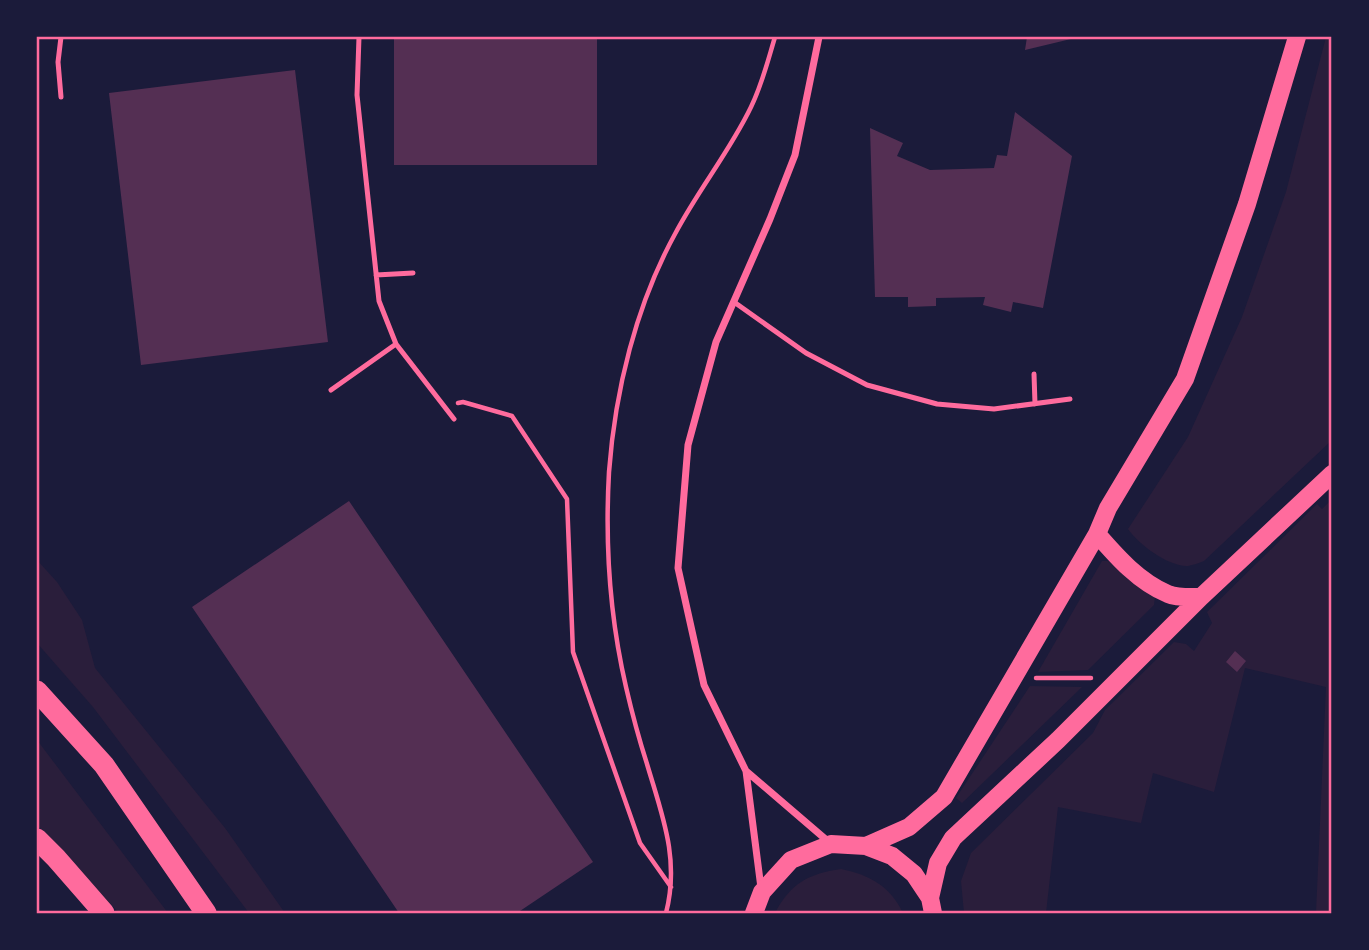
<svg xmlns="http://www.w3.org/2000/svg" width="1369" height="950" font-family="Poppins,sans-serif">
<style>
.green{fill:#2a1e3b}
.building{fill:#542f53}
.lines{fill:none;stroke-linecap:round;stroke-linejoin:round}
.path{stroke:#ff6b9d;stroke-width:4.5}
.service{stroke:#ff6b9d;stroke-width:5}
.minor{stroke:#ff6b9d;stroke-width:7}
.primary{stroke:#ff6b9d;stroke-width:18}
.motorway{stroke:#ff6b9d;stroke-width:21}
.neatline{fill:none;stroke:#ff6b9d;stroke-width:2.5}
</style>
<rect width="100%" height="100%" fill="#1b1b3a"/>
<path class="green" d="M1326,37H1332V440L1204,561C1199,563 1193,565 1188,566C1169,567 1138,544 1128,529L1188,437L1242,317L1286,192Z
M1332,499V913H1316L1326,687L1245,668L1214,792L1153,773L1141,823L1058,807L1046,913H964L961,881L971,853L1093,733L1105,710L1174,642L1186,644L1194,651L1212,623L1207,612L1317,504L1322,509Z
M37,560L57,582L82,620L95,668L225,828L285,913H249L93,707L37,643Z
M1102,561H1108L1155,596L1154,605L1088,670L1038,672Z
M1030,686L1082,687L962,803L956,798Z
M37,740L168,913H119L37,825Z
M841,869C870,875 890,886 903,913H775C791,883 808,874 841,869Z"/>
<path class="building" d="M394,37H597V165H394Z
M1027,37H1075V38L1025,50Z
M295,70L328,342L141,365L109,93Z
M1015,112L1072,156L1043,308L1013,302L1011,312L983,305L985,297L936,298V306L908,307V297H875L870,128L903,143L897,156L930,170L994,168L997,155L1007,156Z
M349,501L593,862L517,913H399L192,607Z
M1235,651L1246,661L1237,672L1226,662Z"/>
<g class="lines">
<path class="path" d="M458,403L463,402L512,416L567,499L573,652L640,843L671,887
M1036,678H1091
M666,913C680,859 662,815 647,764C639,739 632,713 626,687C610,618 605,543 609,472C615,391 636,305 675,234C698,190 730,151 751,107C762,85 768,60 775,37"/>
<path class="service" d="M359,37L357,95L379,301L396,344L454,419
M61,97L58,62L61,37
M376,275L413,273
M734,302L806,353L867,385L937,404L994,409L1070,399
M1034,374L1035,404
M331,390L396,344"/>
<path class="minor" d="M746,771L704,685L678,568L688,445L716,342L770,219L795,155L819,37
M761,888L746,771L830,843"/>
<path class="primary" d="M1097,534C1117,557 1139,582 1168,594C1177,598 1191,597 1201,597
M866,846L909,827L944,797L1097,534L1108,508L1185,379L1247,204L1297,37
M930,898L938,863L953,838L1058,740L1201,597L1332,474
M754,913L762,892L791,860L831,844L866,846L892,856L914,874L930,898L933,913"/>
<path class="motorway" d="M37,691L104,765L206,913
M37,839L56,858L104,913"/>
</g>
<rect width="1369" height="950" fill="none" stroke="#1b1b3a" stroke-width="77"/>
<rect x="38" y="38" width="1292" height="874" class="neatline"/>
</svg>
